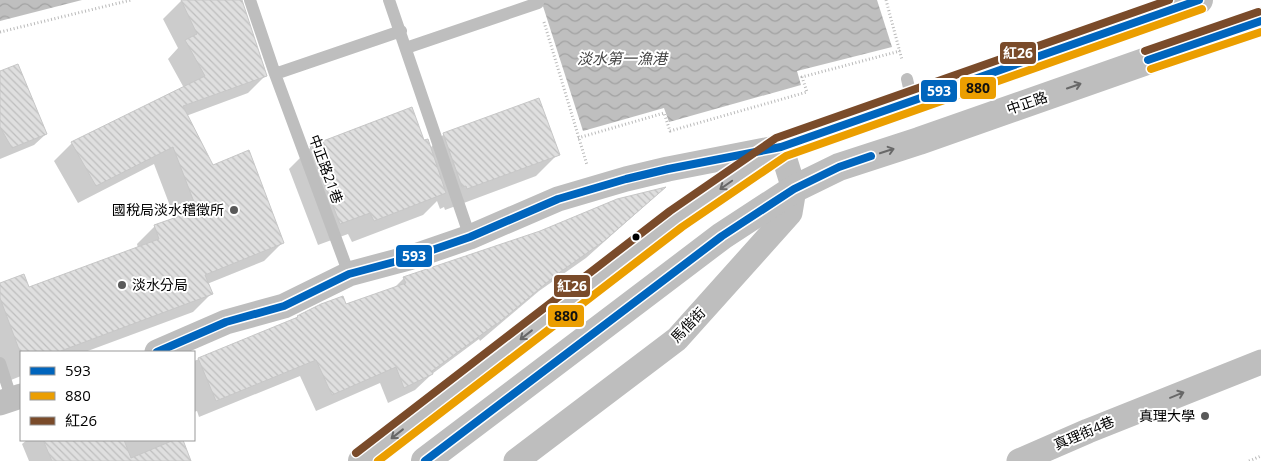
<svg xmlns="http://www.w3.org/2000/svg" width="1261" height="461" font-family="'Open Sans','Noto Sans TC',sans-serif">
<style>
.water{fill:url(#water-waves)}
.shadow{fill:#0003}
.building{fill:url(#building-back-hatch);stroke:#c7c7c7}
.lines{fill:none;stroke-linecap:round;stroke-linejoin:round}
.path{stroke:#b9b9b9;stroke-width:3;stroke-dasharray:1 2.5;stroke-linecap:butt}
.service{stroke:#bebebe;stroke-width:12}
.minor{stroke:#bebebe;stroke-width:25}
.primary{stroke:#bebebe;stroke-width:28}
.bus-1-casing{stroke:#fff;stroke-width:11}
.bus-2-casing{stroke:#fff;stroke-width:11}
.bus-3-casing{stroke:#fff;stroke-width:11}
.bus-1{stroke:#0065bd;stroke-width:8}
.bus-2{stroke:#eb9e00;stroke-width:8}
.bus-3{stroke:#7a4b2a;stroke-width:8}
.oneway{stroke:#686868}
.poi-dot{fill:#595959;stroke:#fff;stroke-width:2}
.bus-dot{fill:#000;stroke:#fff;stroke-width:2}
.labels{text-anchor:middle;stroke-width:4;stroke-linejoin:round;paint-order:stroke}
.street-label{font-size:14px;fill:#000;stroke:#fff}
.poi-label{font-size:14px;fill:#000;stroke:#fff;text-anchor:end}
.water-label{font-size:15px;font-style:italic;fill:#444;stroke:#fff}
.line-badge{stroke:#fff;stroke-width:2}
.badge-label{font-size:14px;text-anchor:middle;font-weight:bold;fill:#fff}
.pale-badge-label{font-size:14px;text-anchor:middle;font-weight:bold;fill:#111}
</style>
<defs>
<pattern id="water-waves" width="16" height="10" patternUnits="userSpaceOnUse" patternTransform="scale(1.25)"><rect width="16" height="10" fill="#bfbfbf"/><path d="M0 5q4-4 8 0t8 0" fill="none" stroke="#a2a2a2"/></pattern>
<pattern id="building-back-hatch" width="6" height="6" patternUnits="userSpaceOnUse" patternTransform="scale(1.25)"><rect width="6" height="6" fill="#dfdfdf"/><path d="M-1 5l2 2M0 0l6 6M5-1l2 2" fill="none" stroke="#bebebe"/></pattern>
</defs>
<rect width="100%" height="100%" fill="#fff"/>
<path class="water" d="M0,0H82L0,21Z
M541,0H877L892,47L797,71L801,85L669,122L664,108L583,131Z"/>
<path class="shadow" d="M185,0H241L266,75L248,93L186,116L212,167L282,243L264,261L207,284L211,294L193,312L85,352H21V376L6,382L0,364V284L28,289L138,248L137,244L155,226L175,219L154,164L78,203L54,161L72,143L184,88L168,59L178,48L163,19L181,1Z
M0,72L46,134L34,145L0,159Z
M444,134L558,154L536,176L445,210L444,207L440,209L437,201L423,215L352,242L348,234L318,245L289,169L311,147L424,141L430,148Z
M662,190L586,258L539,291L480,341L479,339L432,374L415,390L388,403L380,383L316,411L300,376L199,417L197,411L194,412V361L294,320L298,317L322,305H345L393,289L404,278Z
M27,440H181L190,461H29L22,444Z"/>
<path class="building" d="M181,0H242L267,76L183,106L213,165L249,150L284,243L205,275L213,294L58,352H20L0,298V283L24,274L29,287L159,239L154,225L197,210L173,147L96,186L71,142L205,76L185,40L197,34Z
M18,64L47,134L12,148L0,127V71Z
M539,98L560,155L467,189L466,186L462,187L443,133Z
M412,107L424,140L428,139L446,193L374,221L370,213L340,224L310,146Z
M666,187L604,241L556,275L496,325V324L432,371L433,374L404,388L396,367L332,395L316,360L216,401L198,358L298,317L297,316L321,304L343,296L346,304L406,283L403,277L540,231L617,199Z
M43,440H124L131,458L174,440H183L191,461H52Z"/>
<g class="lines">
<path class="path" d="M886,0L902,60
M544,22L587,165
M0,32L131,0
M578,138L664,113L670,131L807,92L802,77L900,51
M1249,461L1261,456"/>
<path class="service" d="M250,0L275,74L349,274
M389,0L470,237
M406,48L538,3
M275,74L401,31
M907,79L912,101
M0,363L12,400"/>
<path class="minor" d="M157,352L226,322L284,306L349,274L409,258L470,237L558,199L626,179L668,169L781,147L794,189L790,213L677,339L516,461
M0,403L21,396
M1019,461L1088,431L1261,362"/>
<path class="primary" d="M362,461L676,219L781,147L1199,0
M425,461L722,236L794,189L839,167L919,141L1261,21"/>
<defs>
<path id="bus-1" d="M1148,60L1261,21
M157,352L226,322L284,306L349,274L409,258L470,237L558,199L626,179L668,169L781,147L1199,0
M425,461L722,236L794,189L839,167L871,156"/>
<path id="bus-2" d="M1151,69L1261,32
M378,461L682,227L786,156L1202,9"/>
<path id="bus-3" d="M1145,51L1258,12
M356,453L670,211L776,138L1169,0"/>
</defs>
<use href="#bus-1" class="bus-1-casing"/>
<use href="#bus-2" class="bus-2-casing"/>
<use href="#bus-3" class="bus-3-casing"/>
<use href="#bus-1" class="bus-1"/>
<use href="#bus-2" class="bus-2"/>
<use href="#bus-3" class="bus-3"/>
</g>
<defs><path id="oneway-shaft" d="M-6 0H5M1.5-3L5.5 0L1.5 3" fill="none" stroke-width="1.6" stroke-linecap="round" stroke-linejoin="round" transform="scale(1.25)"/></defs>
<g class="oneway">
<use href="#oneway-shaft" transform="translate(1074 86) rotate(-19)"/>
<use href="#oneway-shaft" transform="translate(887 151) rotate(-18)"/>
<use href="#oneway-shaft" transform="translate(726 185) rotate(145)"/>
<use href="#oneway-shaft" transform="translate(526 335) rotate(142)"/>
<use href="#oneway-shaft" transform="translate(1177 395) rotate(-22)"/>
<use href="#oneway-shaft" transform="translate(397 434) rotate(142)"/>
</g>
<g class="poi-dot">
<circle cx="234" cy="210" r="5"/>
<circle cx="122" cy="285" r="5"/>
<circle cx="1205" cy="416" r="5"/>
</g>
<circle class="bus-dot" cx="636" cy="237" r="4.5"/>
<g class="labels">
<g class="street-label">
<text transform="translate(1027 103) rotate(-19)" y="5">中正路</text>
<text transform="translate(326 169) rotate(70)" y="5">中正路21巷</text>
<text transform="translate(688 325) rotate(-46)" y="5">馬偕街</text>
<text transform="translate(1084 433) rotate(-23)" y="5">真理街4巷</text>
</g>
<g class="poi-label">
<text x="224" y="215">國稅局淡水稽徵所</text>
<text x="132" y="290" text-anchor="start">淡水分局</text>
<text x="1195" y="421">真理大學</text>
</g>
<g class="water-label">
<text x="622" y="64">淡水第一漁港</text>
</g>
</g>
<g class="line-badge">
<rect x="999" y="41" width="38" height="24" rx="5" fill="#7a4b2a"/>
<rect x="959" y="76" width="38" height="24" rx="5" fill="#eb9e00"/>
<rect x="920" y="79" width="38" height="24" rx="5" fill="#0065bd"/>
<rect x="395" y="244" width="38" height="24" rx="5" fill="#0065bd"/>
<rect x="553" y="274" width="38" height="24" rx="5" fill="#7a4b2a"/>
<rect x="547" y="304" width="38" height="24" rx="5" fill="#eb9e00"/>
</g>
<g class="badge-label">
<text x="1018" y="58">紅26</text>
<text x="939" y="96">593</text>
<text x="414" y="261">593</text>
<text x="572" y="291">紅26</text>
</g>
<g class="pale-badge-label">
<text x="978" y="93">880</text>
<text x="566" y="321">880</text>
</g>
<rect x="20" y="351" width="175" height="90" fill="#ffffff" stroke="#999999"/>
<rect x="30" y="367" width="25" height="8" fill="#0065bd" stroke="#999999"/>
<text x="65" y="376" font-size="15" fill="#000000">593</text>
<rect x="30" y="392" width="25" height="8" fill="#eb9e00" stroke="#999999"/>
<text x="65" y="401" font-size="15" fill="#000000">880</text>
<rect x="30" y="417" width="25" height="8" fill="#7a4b2a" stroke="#999999"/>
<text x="65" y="426" font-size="15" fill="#000000">紅26</text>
</svg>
